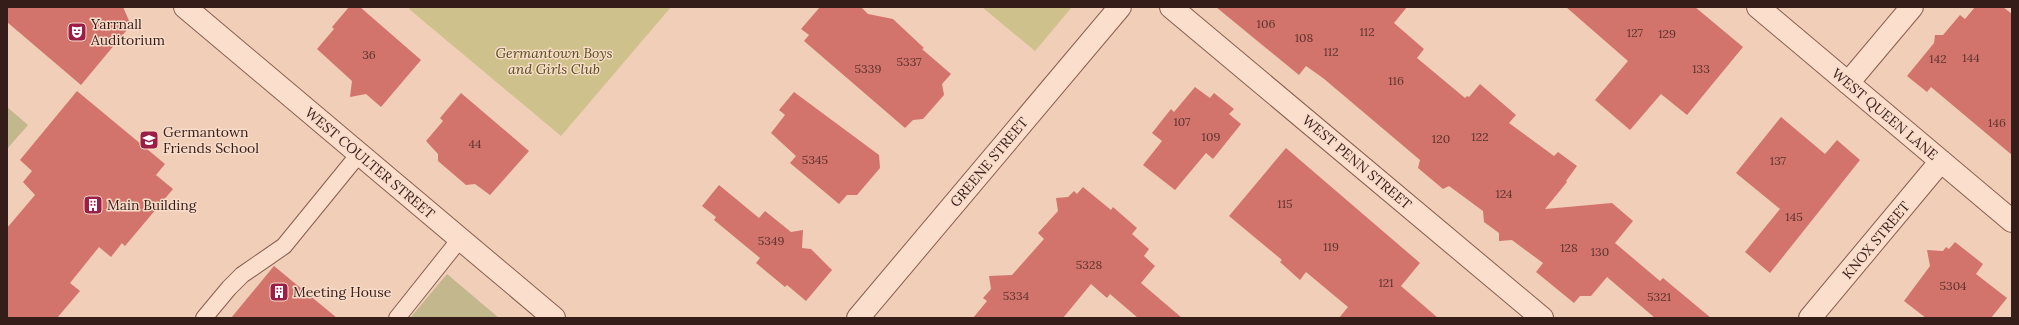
<svg xmlns="http://www.w3.org/2000/svg" width="2019" height="325" font-family="Lora,serif">
<style>
.green{fill:#cfc18c}
.cemetery{fill:#c2b78d}
.building{fill:#d2746b}
.lines{fill:none;stroke-linecap:round;stroke-linejoin:round}
.lane-casing{stroke:#885d52;stroke-width:18}
.street-casing{stroke:#885d52;stroke-width:24}
.lane{stroke:#fbdecb;stroke-width:16}
.street{stroke:#fbdecb;stroke-width:22}
.labels{text-anchor:middle;stroke-width:3;stroke-linejoin:round;paint-order:stroke}
.number-label{font-size:12px;fill:#5c332e}
.poi-label{font-size:14px;fill:#351d19;stroke:#f8dbc8;text-anchor:start}
.park-label{font-size:14px;font-style:italic;fill:#534f1e;stroke:#f8dbc8}
.street-label{font-size:14px;fill:#351d19;stroke:#f8dbc8}
</style>
<rect width="100%" height="100%" fill="#f1ceb8"/>
<path class="green" d="M410,7H671L561,136L409,9Z
M982,7H1072L1035,51Z"/>
<path class="cemetery" d="M7,107L28,125L7,149Z
M447,274L499,318H410Z"/>
<path class="building" d="M7,7H123L131,25L81,85L7,22Z
M349,7H360L421,60L381,107L366,94L350,97L352,81L317,49L334,29L332,27Z
M820,7H861L868,14L893,19L924,48L922,49L951,74L942,84L944,95L923,119L913,120L905,128L804,41L809,35L801,29Z
M1216,7H1407L1394,23L1424,49L1417,58L1465,98L1467,96L1469,97L1480,84L1516,115L1509,123L1554,156L1558,152L1577,166L1566,181L1567,182L1545,209L1612,203L1633,221L1615,243L1660,281L1663,278L1711,318H1655L1607,277L1591,296H1580L1574,303L1536,272L1543,263L1512,240L1499,241V233L1484,222L1483,211L1449,186L1443,189L1418,168L1420,160L1323,78L1306,66L1299,75Z
M1566,7H1695L1743,47L1687,115L1661,94L1630,130L1595,100L1628,61Z
M1975,7H2003L2012,14V155L1931,87L1927,92L1907,76L1934,43L1935,35H1943L1960,15L1965,19Z
M1195,87L1210,98L1214,93L1234,109L1229,114L1241,124L1213,159L1206,153L1175,190L1143,165L1162,141L1152,133L1171,109L1174,112Z
M77,91L165,164L156,175L173,189L125,246L122,243L111,257L99,247L70,283L80,291L57,318H7V228L35,195L23,182L32,171L20,160Z
M794,92L879,155L880,168L857,195H847L839,204L790,163L796,156L771,133L785,115L779,110Z
M461,93L529,151L490,195L475,184L466,185L438,161V154L426,141L443,121L440,118Z
M1781,117L1825,154L1837,140L1860,160L1770,273L1745,252L1780,209L1736,173Z
M1286,148L1420,263L1401,286L1438,318H1339L1348,307L1306,272L1300,280L1280,262L1282,260L1229,216Z
M719,185L759,218L765,211L791,232L803,230L802,248L811,249L832,270L806,301L787,285L785,287L756,263L760,258L714,220L716,217L702,206Z
M1083,187L1111,210L1113,207L1137,228L1132,234L1149,249L1144,256L1155,266L1141,283L1182,318H1138L1110,294L1107,298L1091,284L1063,318H973L987,301L983,298L991,289L989,276L1012,275L1044,239L1038,233L1058,211L1056,198L1068,197L1074,191L1077,194Z
M1955,242L1983,264L1976,274L2007,298L1991,318H1926L1904,301L1930,266L1927,250L1943,251L1946,247L1949,249Z
M274,266L337,318H231Z"/>
<g class="lines">
<defs>
<path id="lane" d="M204,318L229,288L242,275L284,246L359,154
M397,318L460,239"/>
<path id="street" d="M185,7L554,318
M1171,7L1542,318
M1758,7L2012,221
M1848,83L1912,7
M858,318L1120,7
M1810,318L1941,161"/>
</defs>
<use href="#lane" class="lane-casing"/>
<use href="#street" class="street-casing"/>
<use href="#lane" class="lane"/>
<use href="#street" class="street"/>
</g>
<defs>
<symbol id="theatre-square" viewBox="-11 -11 22 22"><rect x="-9" y="-9" width="18" height="18" rx="4" fill="#9b1e47" stroke="#f8dbc8"/><path d="M-5-5.5Q0-4 5-5.5V0Q5 5 0 6Q-5 5-5 0ZM-3.3-2.5H-1v1.5H-3.3ZM1-2.5H3.3v1.5H1ZM-2.8 1Q0 5.5 2.8 1Z" fill="#fff"/></symbol>
<symbol id="school-square" viewBox="-11 -11 22 22"><rect x="-9" y="-9" width="18" height="18" rx="4" fill="#9b1e47" stroke="#f8dbc8"/><path d="M0-5L7-2L0 1L-7-2ZM-4 1L0 2.5L4 1V4Q0 6-4 4Z" fill="#fff"/></symbol>
<symbol id="building-square" viewBox="-11 -11 22 22"><rect x="-9" y="-9" width="18" height="18" rx="4" fill="#9b1e47" stroke="#f8dbc8"/><path d="M-4-6H4V6H1V3H-1V6H-4ZM-2.5-4.3h1.7v1.8h-1.7ZM.8-4.3h1.7v1.8H.8ZM-2.5-1h1.7V.8h-1.7ZM.8-1h1.7V.8H.8Z" fill="#fff"/></symbol>
</defs>
<g fill-rule="evenodd">
<use href="#theatre-square" x="66" y="21" width="22" height="22"/>
<use href="#school-square" x="138" y="129" width="22" height="22"/>
<use href="#building-square" x="82" y="194" width="22" height="22"/>
<use href="#building-square" x="268" y="281" width="22" height="22"/>
</g>
<g class="labels">
<g class="number-label">
<text x="1266" y="28">106</text>
<text x="1367" y="36">112</text>
<text x="1635" y="37">127</text>
<text x="1667" y="38">129</text>
<text x="1304" y="42">108</text>
<text x="1331" y="56">112</text>
<text x="369" y="59">36</text>
<text x="1971" y="62">144</text>
<text x="1938" y="63">142</text>
<text x="909" y="66">5337</text>
<text x="868" y="73">5339</text>
<text x="1701" y="73">133</text>
<text x="1396" y="85">116</text>
<text x="1182" y="126">107</text>
<text x="1997" y="127">146</text>
<text x="1211" y="141">109</text>
<text x="1480" y="141">122</text>
<text x="1441" y="143">120</text>
<text x="475" y="148">44</text>
<text x="815" y="164">5345</text>
<text x="1778" y="165">137</text>
<text x="1504" y="198">124</text>
<text x="1285" y="208">115</text>
<text x="1794" y="221">145</text>
<text x="771" y="245">5349</text>
<text x="1331" y="251">119</text>
<text x="1569" y="252">128</text>
<text x="1600" y="256">130</text>
<text x="1089" y="269">5328</text>
<text x="1386" y="287">121</text>
<text x="1953" y="290">5304</text>
<text x="1016" y="300">5334</text>
<text x="1659" y="301">5321</text>
</g>
<g class="poi-label">
<text x="91" y="29">Yarrnall<tspan x="91" dy="16">Auditorium</tspan></text>
<text x="163" y="137">Germantown<tspan x="163" dy="16">Friends School</tspan></text>
<text x="107" y="210">Main Building</text>
<text x="293" y="297">Meeting House</text>
</g>
<g class="park-label">
<text x="554" y="58">Germantown Boys<tspan x="554" dy="16">and Girls Club</tspan></text>
</g>
<g class="street-label">
<text transform="translate(1885 114) rotate(40)" y="5">WEST QUEEN LANE</text>
<text transform="translate(989 162) rotate(-50)" y="5">GREENE STREET</text>
<text transform="translate(1357 162) rotate(40)" y="5">WEST PENN STREET</text>
<text transform="translate(370 163) rotate(40)" y="5">WEST COULTER STREET</text>
<text transform="translate(1876 240) rotate(-50)" y="5">KNOX STREET</text>
</g>
</g>
<rect width="2019" height="325" fill="none" stroke="#351d19" stroke-width="16"/>
</svg>
